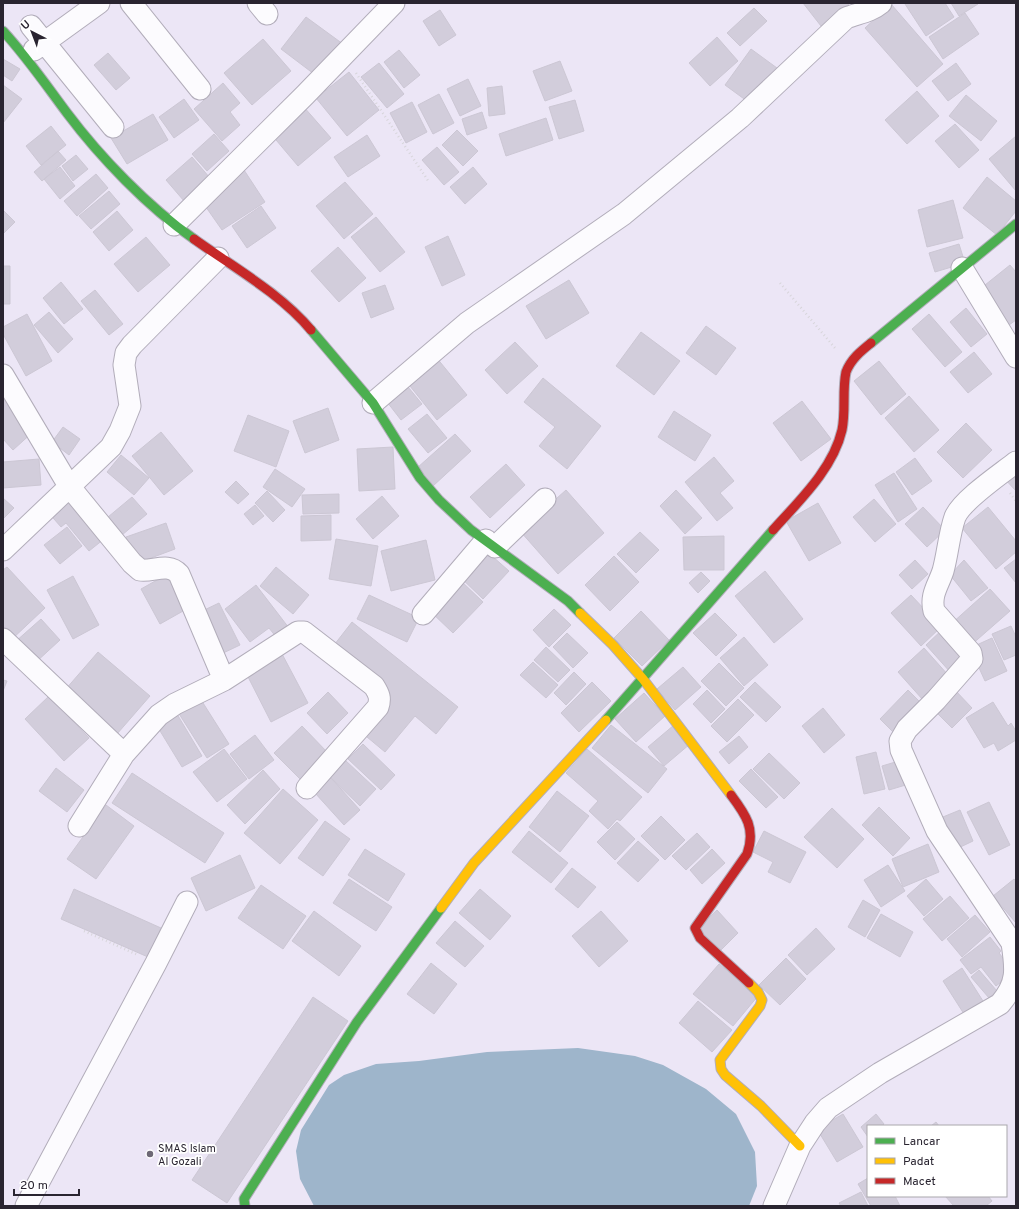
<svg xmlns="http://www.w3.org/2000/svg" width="1019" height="1209" font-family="Overpass,sans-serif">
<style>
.water{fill:#9eb5cb}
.building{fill:#d2cddb;stroke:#ccc7d4}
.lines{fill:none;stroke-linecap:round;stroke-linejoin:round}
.street-casing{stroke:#b2adba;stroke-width:23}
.fast-casing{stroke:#b2adba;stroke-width:11}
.slow-casing{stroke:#b2adba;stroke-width:11}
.jam-casing{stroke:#b2adba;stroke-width:11}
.path{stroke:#d7d5da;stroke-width:2.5;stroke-dasharray:1 3;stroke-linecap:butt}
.street{stroke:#fcfbfe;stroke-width:21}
.fast{stroke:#4caf50;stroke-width:9}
.slow{stroke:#ffc107;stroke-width:9}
.jam{stroke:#c62828;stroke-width:9}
.poi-dot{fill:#6d6875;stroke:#fff;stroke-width:1.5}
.labels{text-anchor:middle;stroke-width:3.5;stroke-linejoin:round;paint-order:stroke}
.poi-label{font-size:11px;fill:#292430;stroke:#fff;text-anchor:start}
</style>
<rect width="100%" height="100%" fill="#ece6f6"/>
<path class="water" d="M578,1048L635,1056L663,1065L706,1089L736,1114L755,1152L757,1186L749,1206H314L300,1179L296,1151L301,1130L329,1085L344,1075L376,1064L419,1061L487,1052Z"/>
<path class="building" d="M803,3H848L849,4L821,26Z
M906,3H945L954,17L926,36L905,4Z
M951,3H977L978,4L959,16Z
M891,4L943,64L917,87L865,28Z
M754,8L767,21L740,46L727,33Z
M440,10L456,35L439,46L423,21Z
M965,13L979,34L943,59L929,37Z
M306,17L343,44L318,77L281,49Z
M717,37L738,61L710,86L689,63Z
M263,39L291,71L252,105L224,73Z
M751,49L777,68L751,104L725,85Z
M399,50L420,75L404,88L384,62Z
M108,53L130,78L116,90L94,65Z
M3,59L20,69L12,81L3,75Z
M560,61L572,91L545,101L533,71Z
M379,63L404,94L387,108L361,77Z
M956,63L971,84L948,101L932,81Z
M349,72L379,110L347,136L316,98Z
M468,79L481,106L460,116L447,89Z
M223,83L240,103L230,112L240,125L222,141L194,109Z
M3,85L22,99L3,123Z
M502,86L505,114L489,116L487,88Z
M917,91L939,116L907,144L885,120Z
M439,94L454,123L433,134L418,105Z
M966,95L997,121L981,141L949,116Z
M184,99L199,120L174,138L159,117Z
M575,100L584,131L559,139L549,107Z
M412,102L427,132L406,143L390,113Z
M303,106L331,138L298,166L271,134Z
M482,112L487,128L467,135L462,119Z
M153,114L168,140L127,164L111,138Z
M546,118L553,140L506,156L499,134Z
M955,124L979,150L959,168L935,141Z
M51,126L66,145L41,165L26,146Z
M457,130L478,151L463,166L442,145Z
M214,134L229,151L207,171L192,154Z
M367,135L380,156L348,177L334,157Z
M1016,136V191L989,159Z
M437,147L459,172L444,185L422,160Z
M58,151L66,160L42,181L34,172Z
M76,155L88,169L73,181L62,166Z
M192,157L210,178L184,201L166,180Z
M60,167L75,186L60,199L44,179Z
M473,167L487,184L465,204L450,187Z
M244,170L265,202L222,230L201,200Z
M96,174L108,188L77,216L64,201Z
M987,177L1016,201V211L997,235L963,208Z
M345,182L373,214L344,239L316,206Z
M109,191L120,204L91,229L79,216Z
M953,200L963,238L927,247L918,210Z
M261,206L276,228L247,248L232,226Z
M3,210L15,222L3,234Z
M117,211L133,230L109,251L93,232Z
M376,217L405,252L380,272L351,237Z
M448,236L465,275L442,286L425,247Z
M146,237L170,265L138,292L114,264Z
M959,244L965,263L935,272L929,253Z
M338,247L366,278L339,302L311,271Z
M1010,265L1016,272V320L1009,325L980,289Z
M3,266H10V304H3Z
M569,280L589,313L546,339L526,306Z
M61,282L83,309L64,324L43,298Z
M385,285L394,309L371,318L362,293Z
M95,290L123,324L109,335L81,301Z
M966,308L987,334L971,347L950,322Z
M49,312L73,339L58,353L34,325Z
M27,314L52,361L26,376L3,334V327Z
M929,314L962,352L945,367L912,329Z
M706,326L736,348L716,375L686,353Z
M641,332L680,361L654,395L616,366Z
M515,342L538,366L507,394L485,370Z
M974,352L992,374L968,393L950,372Z
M436,357L467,395L437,420L406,381Z
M879,361L906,394L881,415L854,381Z
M543,378L601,426L567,469L539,446L555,427L524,402Z
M404,382L422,404L401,420L384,398Z
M909,396L939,430L914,452L885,418Z
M3,397L34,431L13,450L3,439Z
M802,401L831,439L801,461L773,423Z
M328,408L339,440L305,453L293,421Z
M674,411L711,435L695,461L658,437Z
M427,414L447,438L428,453L408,429Z
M248,415L289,431L276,467L234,451Z
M966,423L992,450L963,478L937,452Z
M63,427L80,439L69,455L52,442Z
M161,432L193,471L164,495L132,456Z
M455,434L471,451L433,486L417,468Z
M393,447L395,489L359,491L357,449Z
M121,455L149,478L134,495L107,472Z
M714,457L734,481L720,493L733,508L717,521L685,482Z
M915,458L932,481L912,495L896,472Z
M39,459L41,485L3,488V462Z
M506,464L525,485L490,518L470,497Z
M1016,466V491L1003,477Z
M275,469L305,489L292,507L263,487Z
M894,473L917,509L898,522L875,485Z
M236,481L249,494L238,504L225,492Z
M566,490L604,533L558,574L520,531Z
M676,490L702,518L685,534L660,506Z
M267,491L285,510L273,522L255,503Z
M339,494V513L303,514L302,495Z
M67,495L104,539L89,551L66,523L61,527L47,511Z
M382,496L399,516L373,539L356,519Z
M132,497L147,514L122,535L108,517Z
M3,498L14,508L3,519Z
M874,499L896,524L875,542L853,517Z
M818,503L841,543L809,561L786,521Z
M255,505L264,516L253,525L244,514Z
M923,507L945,530L927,547L905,524Z
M988,507L1016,541V552L996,569L962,528Z
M331,515V540L301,541V516Z
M166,523L175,549L135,564L126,537Z
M67,527L82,546L60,564L44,545Z
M640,532L659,550L636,573L617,554Z
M724,536V570H684L683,537Z
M336,539L378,546L371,586L329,579Z
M426,540L435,580L391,591L381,551Z
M483,548L509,571L483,599L458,575Z
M614,556L639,582L610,611L585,585Z
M1016,559V583L1004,568Z
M915,560L928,574L912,589L899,575Z
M964,560L988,588L971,601L950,575Z
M7,567L45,608L10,641L3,633V570Z
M276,567L309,595L293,614L260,586Z
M173,571L192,606L160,624L141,589Z
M765,571L803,619L774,643L735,596Z
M701,572L710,581L698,593L689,583Z
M73,576L99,625L73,639L47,590Z
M459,579L483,602L453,633L430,611Z
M256,585L289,628L277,638L269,628L250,642L225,609Z
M990,589L1010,611L970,646L951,624Z
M369,595L419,618L407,642L357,619Z
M911,595L941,627L921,646L891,613Z
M219,603L240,645L219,655L198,613Z
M554,609L571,625L549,647L533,630Z
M641,611L669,640L642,666L614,638Z
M715,613L737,635L716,656L693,633Z
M41,619L60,640L35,663L15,642Z
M352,622L458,707L436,734L415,716L385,752L361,732L390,697L331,649Z
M1011,626L1016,637V655L1004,660L992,634Z
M944,628L970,655L951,673L926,645Z
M567,633L588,653L573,668L553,647Z
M744,637L768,665L744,686L720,658Z
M992,638L1007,671L985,681L970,648Z
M546,647L570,670L558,682L534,660Z
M924,648L949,676L923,700L898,672Z
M98,652L150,696L117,734L65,690Z
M281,652L308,703L271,722L245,671Z
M533,662L558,685L546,698L520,675Z
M719,663L744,688L726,706L701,681Z
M683,667L701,687L675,710L657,689Z
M574,672L586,684L566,705L554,693Z
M3,680L7,681L3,691Z
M592,682L611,701L579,732L561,713Z
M755,682L781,707L766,722L740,697Z
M954,689L972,708L952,728L933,709Z
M707,690L725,709L711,723L693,704Z
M908,690L923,705L895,734L880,719Z
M328,692L348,713L327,734L307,713Z
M644,693L665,716L636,742L615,719Z
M198,695L229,744L207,758L176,709Z
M49,696L89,738L64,761L25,719Z
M738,699L754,715L727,742L711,726Z
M993,702L1008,726L1011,723L1016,731V740L998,751L994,743L984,748L966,718Z
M823,708L845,735L824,753L802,726Z
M174,709L202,756L182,767L154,721Z
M611,725L667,769L648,793L592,748Z
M674,725L690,744L664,766L648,747Z
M302,726L328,753L301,780L274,753Z
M255,735L274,760L249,779L230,754Z
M739,736L748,747L729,764L719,752Z
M363,744L395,775L381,790L348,759Z
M224,749L247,779L217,802L193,772Z
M587,749L642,797L620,821L617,819L608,829L589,811L598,801L566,773Z
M876,752L885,789L864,794L856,757Z
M769,753L800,783L784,799L753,769Z
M345,760L376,789L360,806L329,776Z
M902,760L909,784L889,790L882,766Z
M56,768L84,790L67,812L39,791Z
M751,769L778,797L766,808L739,781Z
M263,770L280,789L245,824L227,805Z
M132,773L224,833L205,863L112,803Z
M331,778L360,810L344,825L315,793Z
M283,789L318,820L280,864L244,833Z
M557,791L589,816L560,852L529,827Z
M989,802L1010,845L989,855L967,812Z
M106,805L134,826L96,879L67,859Z
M879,807L910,838L893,856L862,825Z
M832,808L864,839L837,868L804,837Z
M960,810L973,841L952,851L938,819Z
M661,816L685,840L665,860L641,836Z
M325,821L350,839L323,876L298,858Z
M617,822L635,839L615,860L597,842Z
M529,831L568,863L551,883L512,852Z
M764,831L806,852L790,883L768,872L773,862L753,852Z
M697,833L710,847L686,870L672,856Z
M638,841L659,860L638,882L617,863Z
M928,844L939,872L903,887L892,859Z
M365,849L405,874L388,901L348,875Z
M712,849L725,863L702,884L690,870Z
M240,855L255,888L206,911L191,878Z
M888,865L905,891L881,907L864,880Z
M572,868L596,887L578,908L555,889Z
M349,879L392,907L376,931L333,903Z
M926,879L943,899L924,916L907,896Z
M1014,879L1016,881V923L993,896Z
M261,885L306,916L283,949L238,918Z
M74,889L161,928L148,957L61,919Z
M480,889L511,916L490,940L459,913Z
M950,896L969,918L942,941L923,919Z
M863,900L880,910L865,937L848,927Z
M717,910L738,933L719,952L697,929Z
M314,911L361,946L339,976L292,941Z
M601,911L628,941L599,967L572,936Z
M881,914L913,932L900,957L867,938Z
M975,915L990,932L962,957L947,939Z
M455,921L484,946L465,967L436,943Z
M816,928L835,949L807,975L788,955Z
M990,937L1001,951L999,953L1014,972L996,986L981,967L971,974L960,960Z
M786,958L806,979L780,1005L759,985Z
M431,963L457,984L434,1014L407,994Z
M719,964L758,996L733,1026L693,994Z
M962,968L983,1001L964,1014L943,981Z
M979,970L997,991L989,998L971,977Z
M313,997L348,1021L227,1203L192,1180Z
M698,1001L732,1030L712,1052L679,1023Z
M843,1114L863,1147L837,1162L817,1129Z
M876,1114L884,1124L882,1126H868V1137L861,1127Z
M936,1122L939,1126H931Z
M868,1178V1196H895L900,1206H871L858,1184Z
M861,1192L868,1206H841L839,1203Z
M945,1196H988L992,1201L986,1206H954Z"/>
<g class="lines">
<defs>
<path id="street" d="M131,3L200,89
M258,3L267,14
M31,26L113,127
M34,50L99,3
M174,225L305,95L394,3
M962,268L1016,357
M3,375L69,486L132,563L140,570C153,572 168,562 179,574L224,680
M373,403L467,323L624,214L740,118L846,18C859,13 870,12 881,3
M495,547L545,499
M3,550L111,447L120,431L130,406L124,365L126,353L132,345L218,258
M423,614L486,540
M3,639L124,754
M79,826L124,754L159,715L175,704L224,680L298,632H304L374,686C379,694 381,698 378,707L307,788
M1012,943L937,831L901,750L900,741L907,729L936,700L972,659L971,653L934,611C930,595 938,586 943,571C948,553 949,534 955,517C962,500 1001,474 1016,462
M26,1206L156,963L187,902
M774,1206L800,1146L815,1123L828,1108L880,1073L1000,1004C1018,983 1016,969 1012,943L1016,941"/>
<path id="fast" d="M3,31C27,57 46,85 67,113C100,157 148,207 194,239
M311,330L373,403L420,478L439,500L471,530L568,601L580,613
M871,343L1016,224
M606,720L773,530
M245,1206L244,1199L357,1022L441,908"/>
<path id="slow" d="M580,613L613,645L643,679L731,795
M441,908L474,863L606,720
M749,983L758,992L762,1000L760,1006L720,1060L721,1069L725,1075L761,1106L800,1146"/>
<path id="jam" d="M194,239C233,267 280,293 311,330
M773,530C799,501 833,469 842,430C846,411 842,391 846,372C851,359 861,351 871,343
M731,795C746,815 756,829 747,854L695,928L700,938L749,983"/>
</defs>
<use href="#street" class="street-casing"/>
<use href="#fast" class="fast-casing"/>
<use href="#slow" class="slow-casing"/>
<use href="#jam" class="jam-casing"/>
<path class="path" d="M356,73L429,182
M780,283L835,348
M1010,493L1016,501
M84,931L138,955"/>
<use href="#street" class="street"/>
<use href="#fast" class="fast"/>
<use href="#slow" class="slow"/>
<use href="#jam" class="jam"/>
</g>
<circle class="poi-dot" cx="150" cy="1154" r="4"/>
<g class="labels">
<g class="poi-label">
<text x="158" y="1152">SMAS Islam<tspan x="158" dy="13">Al Gozali</tspan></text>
</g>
</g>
<rect width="1019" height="1209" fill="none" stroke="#292430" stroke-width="8"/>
<rect x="867" y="1125" width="140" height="72" fill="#ffffff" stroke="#a9a7ac"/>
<rect x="875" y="1138" width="20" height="6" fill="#4caf50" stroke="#a9a7ac"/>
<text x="903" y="1145" font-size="12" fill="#292430">Lancar</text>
<rect x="875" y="1158" width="20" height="6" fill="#ffc107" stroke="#a9a7ac"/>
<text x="903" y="1165" font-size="12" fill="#292430">Padat</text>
<rect x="875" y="1178" width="20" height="6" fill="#c62828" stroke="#a9a7ac"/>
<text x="903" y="1185" font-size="12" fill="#292430">Macet</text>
<g transform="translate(32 32) rotate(318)" stroke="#ffffff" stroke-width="3" paint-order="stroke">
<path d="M0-3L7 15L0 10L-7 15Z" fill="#292430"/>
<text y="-6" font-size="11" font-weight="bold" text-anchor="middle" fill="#292430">U</text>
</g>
<path d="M14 1189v6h65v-6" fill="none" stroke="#292430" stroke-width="2"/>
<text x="20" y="1189" font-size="12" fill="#292430" stroke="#ffffff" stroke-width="3" paint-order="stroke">20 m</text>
</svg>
